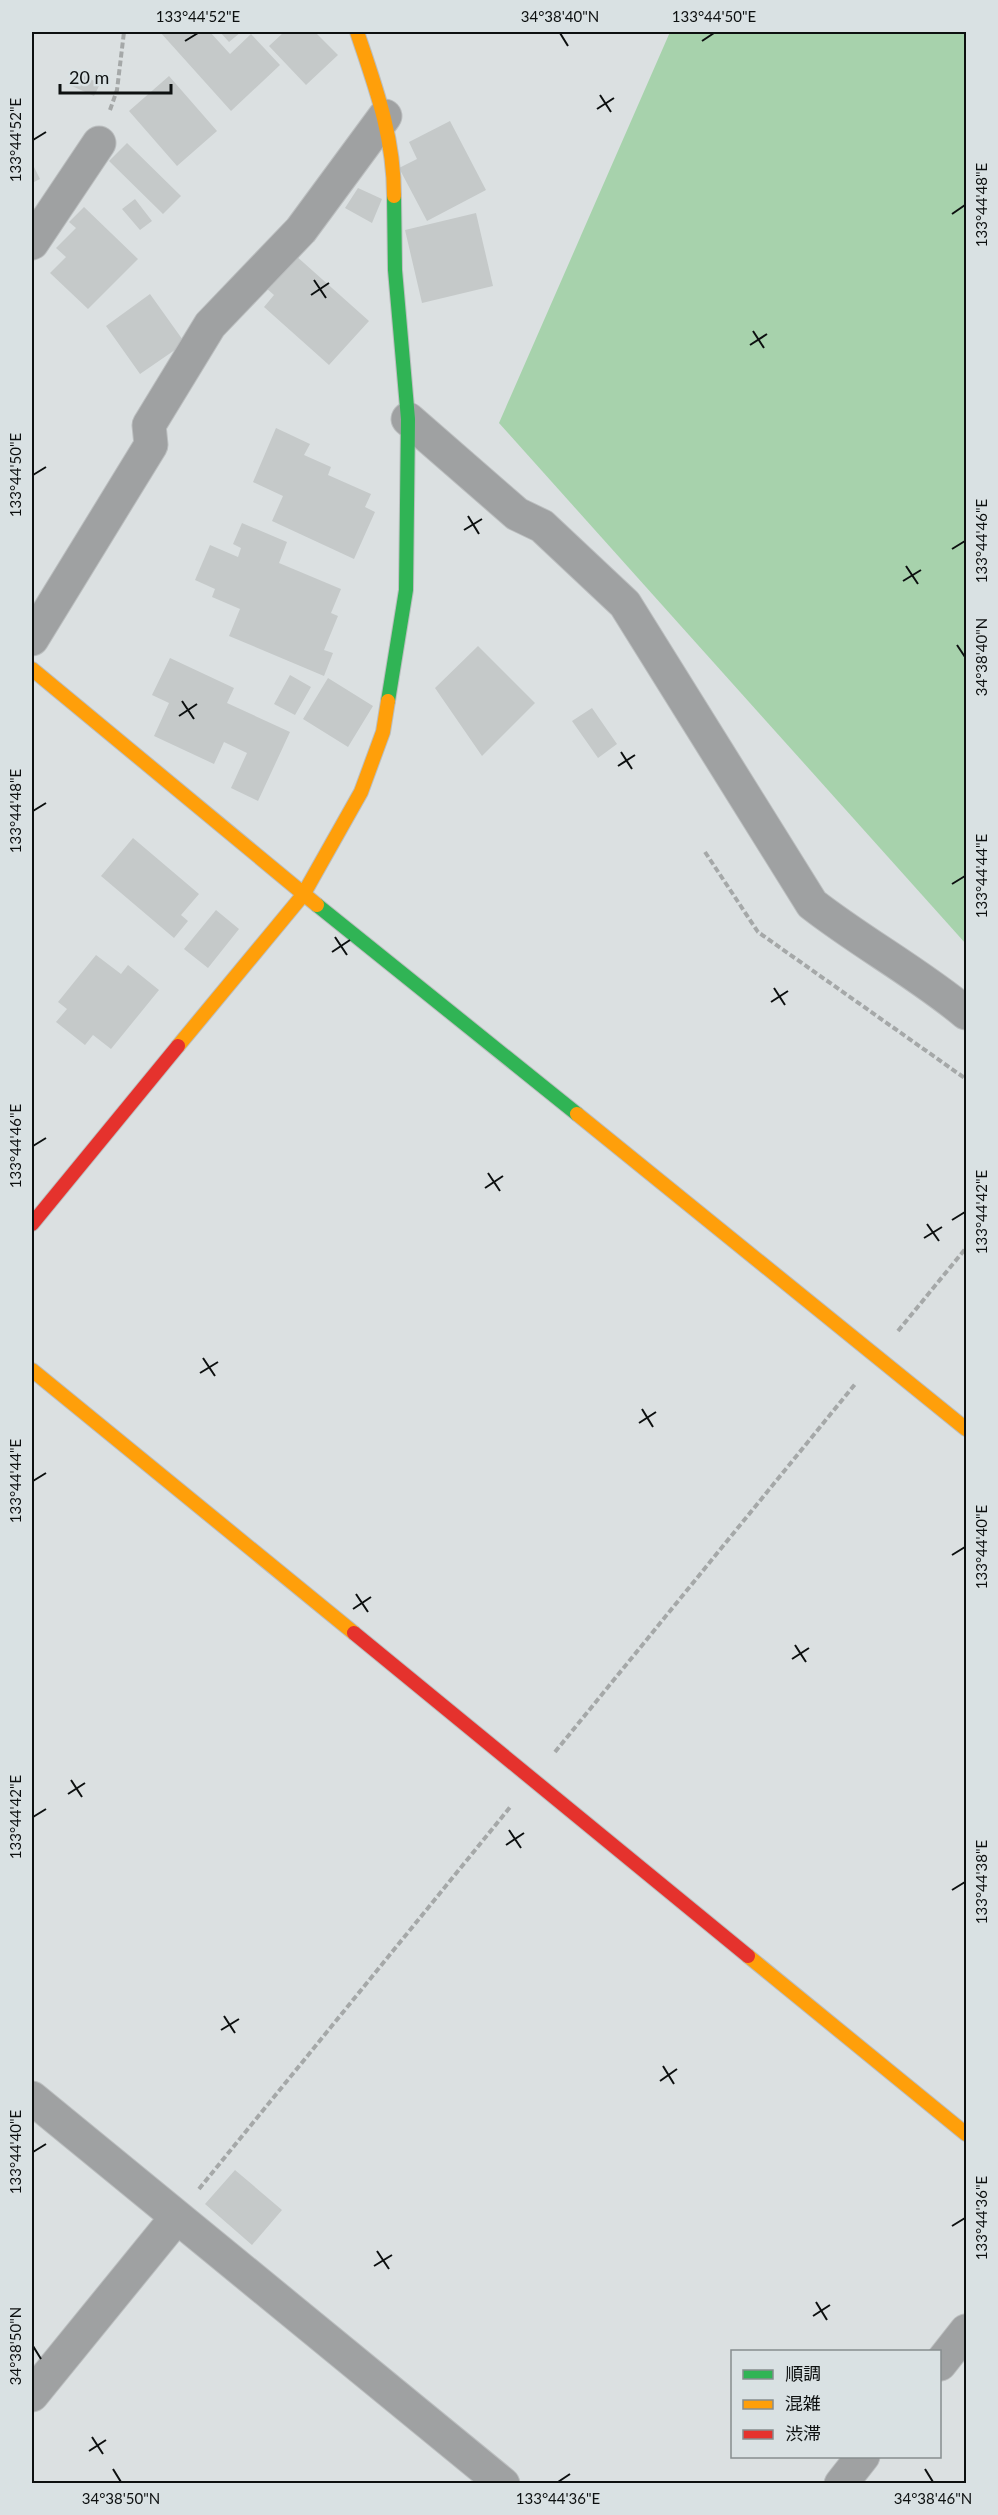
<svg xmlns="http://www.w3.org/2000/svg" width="998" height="2515" font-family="Lato,'Noto Sans JP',sans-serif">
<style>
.forest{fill:#a7d2ac}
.building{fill:#c5c9c9}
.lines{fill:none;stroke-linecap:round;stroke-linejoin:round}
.street-casing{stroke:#bbbebf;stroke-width:35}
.fast-casing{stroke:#bbbebf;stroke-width:16}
.slow-casing{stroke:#bbbebf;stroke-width:16}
.jam-casing{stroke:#bbbebf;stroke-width:16}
.path{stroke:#a5a8a8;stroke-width:4;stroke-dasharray:6 3;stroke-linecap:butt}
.street{stroke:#9fa1a2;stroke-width:33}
.fast{stroke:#30b455;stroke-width:14}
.slow{stroke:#ff9f0a;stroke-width:14}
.jam{stroke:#e5322d;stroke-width:14}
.ticks{fill:none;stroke:#0d1010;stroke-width:2}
.neatline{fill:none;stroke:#0d1010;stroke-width:2}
.ticks-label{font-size:15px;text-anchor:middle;fill:#0d1010}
</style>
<rect width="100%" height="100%" fill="#dbe0e1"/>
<path class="forest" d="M670,32H966V944L499,423Z"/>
<path class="building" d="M160,32H210L230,54L251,34L280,65L231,111Z
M220,32H241L229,42Z
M284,32H315L338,55L306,85L269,46Z
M79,73L100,84L94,96L72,86Z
M169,76L217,131L177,166L129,111Z
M450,121L486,190L427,221L399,168L417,159L409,142Z
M127,143L181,196L163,214L109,161Z
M32,163L40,179L32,183Z
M358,188L382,199L372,223L345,208Z
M135,199L152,221L140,230L122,209Z
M84,207L138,259L88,309L50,273L66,257L56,248L76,228L69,222Z
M476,213L493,286L422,303L405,230Z
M295,255L369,321L329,365L264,307L274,295L266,288Z
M150,294L185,343L140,374L106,326Z
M276,428L310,444L304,455L331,467L328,475L371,494L365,507L375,512L354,559L272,521L283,496L253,482Z
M242,523L287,542L279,563L341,589L331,613L338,616L324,650L333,653L324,676L229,636L240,609L212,597L215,589L195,580L210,545L238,557L241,548L233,544Z
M478,646L535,703L482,756L435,688Z
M170,658L234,688L227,703L290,732L258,801L231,788L247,753L224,742L214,764L154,736L169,703L152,695Z
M290,675L311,687L295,715L274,704Z
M328,678L373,706L348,747L303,719Z
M592,708L617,744L598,758L572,721Z
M133,838L199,894L181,915L188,921L174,938L101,876Z
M216,910L239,929L208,968L184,949Z
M96,955L121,974L128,965L159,990L111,1049L93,1035L85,1045L56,1022L67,1009L58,1002Z
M235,2170L282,2210L252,2245L205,2204Z"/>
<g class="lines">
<defs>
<path id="street" d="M32,243L99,143
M408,419L517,514L542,526L625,604L812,904C862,943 918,973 966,1013
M32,639L151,445L149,425L210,325L301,230L385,116
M32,2098L503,2484
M940,2364L966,2331
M32,2395L176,2218
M841,2484L863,2456"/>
<path id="fast" d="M388,701L406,590L408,419L395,270L394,196
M317,905L577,1114"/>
<path id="slow" d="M357,32C376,88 394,137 394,196
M32,669L317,905
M178,1046L303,895L361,792L383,732L388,701
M577,1114L966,1429
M32,1370L354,1633
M748,1956L966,2134"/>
<path id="jam" d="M32,1224L178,1046
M354,1633L748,1956"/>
</defs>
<use href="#street" class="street-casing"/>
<use href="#fast" class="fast-casing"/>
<use href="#slow" class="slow-casing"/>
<use href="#jam" class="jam-casing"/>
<path class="path" d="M110,110L117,90L124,32
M705,852L758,932L966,1079
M898,1331L966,1248
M555,1752L856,1383
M199,2189L511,1806"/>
<use href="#street" class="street"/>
<use href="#fast" class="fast"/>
<use href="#slow" class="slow"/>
<use href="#jam" class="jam"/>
</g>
<path class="ticks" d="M560,33L568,46M185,41L198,33M702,41L714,33M600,95L611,112M597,109L614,98M33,140L46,132M952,214L965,205M314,280L326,298M311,295L329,283M753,331L764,348M750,345L767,334M33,475L46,467M468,516L479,534M464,530L482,519M952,549L965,541M906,566L918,584M903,581L921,570M957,645L965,657M182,701L194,719M179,716L197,704M621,752L632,769M618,766L635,755M33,811L46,803M952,884L965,876M335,937L347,955M332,952L350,940M774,988L785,1005M771,1002L788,991M33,1146L46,1138M488,1173L500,1191M485,1188L503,1176M952,1220L965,1212M927,1224L939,1241M924,1238L942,1227M203,1358L215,1376M200,1373L218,1362M642,1409L653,1427M639,1423L656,1412M33,1481L46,1473M952,1555L965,1547M356,1594L368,1612M353,1609L371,1597M795,1645L806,1662M792,1659L809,1648M71,1780L82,1797M68,1794L85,1783M33,1817L46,1809M509,1830L521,1848M506,1845L524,1833M952,1890L965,1882M224,2016L235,2033M221,2030L239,2019M663,2066L674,2084M660,2081L677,2069M33,2152L46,2144M952,2226L965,2218M377,2251L389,2269M374,2266L392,2255M816,2302L827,2320M813,2316L830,2305M33,2346L41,2359M92,2437L103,2454M89,2451L106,2440M113,2469L121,2482M925,2469L933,2482M558,2482L570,2474"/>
<rect width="998" height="2515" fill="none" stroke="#d9e1e3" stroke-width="66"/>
<rect x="731" y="2350" width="210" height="108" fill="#d9e1e3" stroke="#878d8f" stroke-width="1.5"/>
<rect x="743" y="2370" width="30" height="9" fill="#30b455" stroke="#878d8f" stroke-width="1.5"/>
<text x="785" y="2380" font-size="18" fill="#0d1010">順調</text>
<rect x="743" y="2400" width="30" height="9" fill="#ff9f0a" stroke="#878d8f" stroke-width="1.5"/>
<text x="785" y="2410" font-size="18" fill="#0d1010">混雑</text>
<rect x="743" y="2430" width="30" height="9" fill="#e5322d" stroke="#878d8f" stroke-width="1.5"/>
<text x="785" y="2440" font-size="18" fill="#0d1010">渋滞</text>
<path d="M60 84v9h111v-9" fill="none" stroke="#0d1010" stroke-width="3"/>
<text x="69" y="84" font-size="18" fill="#0d1010" stroke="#d9e1e3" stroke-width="4.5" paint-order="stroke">20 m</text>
<rect x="33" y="33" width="932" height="2449" class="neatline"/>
<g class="ticks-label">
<text x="198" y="22">133°44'52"E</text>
<text x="560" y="22">34°38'40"N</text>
<text x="714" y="22">133°44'50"E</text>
<text transform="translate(16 140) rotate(-90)" y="5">133°44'52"E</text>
<text transform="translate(982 205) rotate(-90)" y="5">133°44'48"E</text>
<text transform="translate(16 475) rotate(-90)" y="5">133°44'50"E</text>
<text transform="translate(982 541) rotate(-90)" y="5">133°44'46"E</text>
<text transform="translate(982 657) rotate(-90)" y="5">34°38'40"N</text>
<text transform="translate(16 811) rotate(-90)" y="5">133°44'48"E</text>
<text transform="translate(982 876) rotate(-90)" y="5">133°44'44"E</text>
<text transform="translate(16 1146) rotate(-90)" y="5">133°44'46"E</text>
<text transform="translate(982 1212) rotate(-90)" y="5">133°44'42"E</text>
<text transform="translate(16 1481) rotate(-90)" y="5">133°44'44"E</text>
<text transform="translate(982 1547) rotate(-90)" y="5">133°44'40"E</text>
<text transform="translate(16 1817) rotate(-90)" y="5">133°44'42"E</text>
<text transform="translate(982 1882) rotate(-90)" y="5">133°44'38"E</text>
<text transform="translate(16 2152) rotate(-90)" y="5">133°44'40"E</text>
<text transform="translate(982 2218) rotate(-90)" y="5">133°44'36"E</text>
<text transform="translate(16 2346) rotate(-90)" y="5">34°38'50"N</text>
<text x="121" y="2504">34°38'50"N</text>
<text x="558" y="2504">133°44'36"E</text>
<text x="933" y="2504">34°38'46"N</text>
</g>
</svg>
